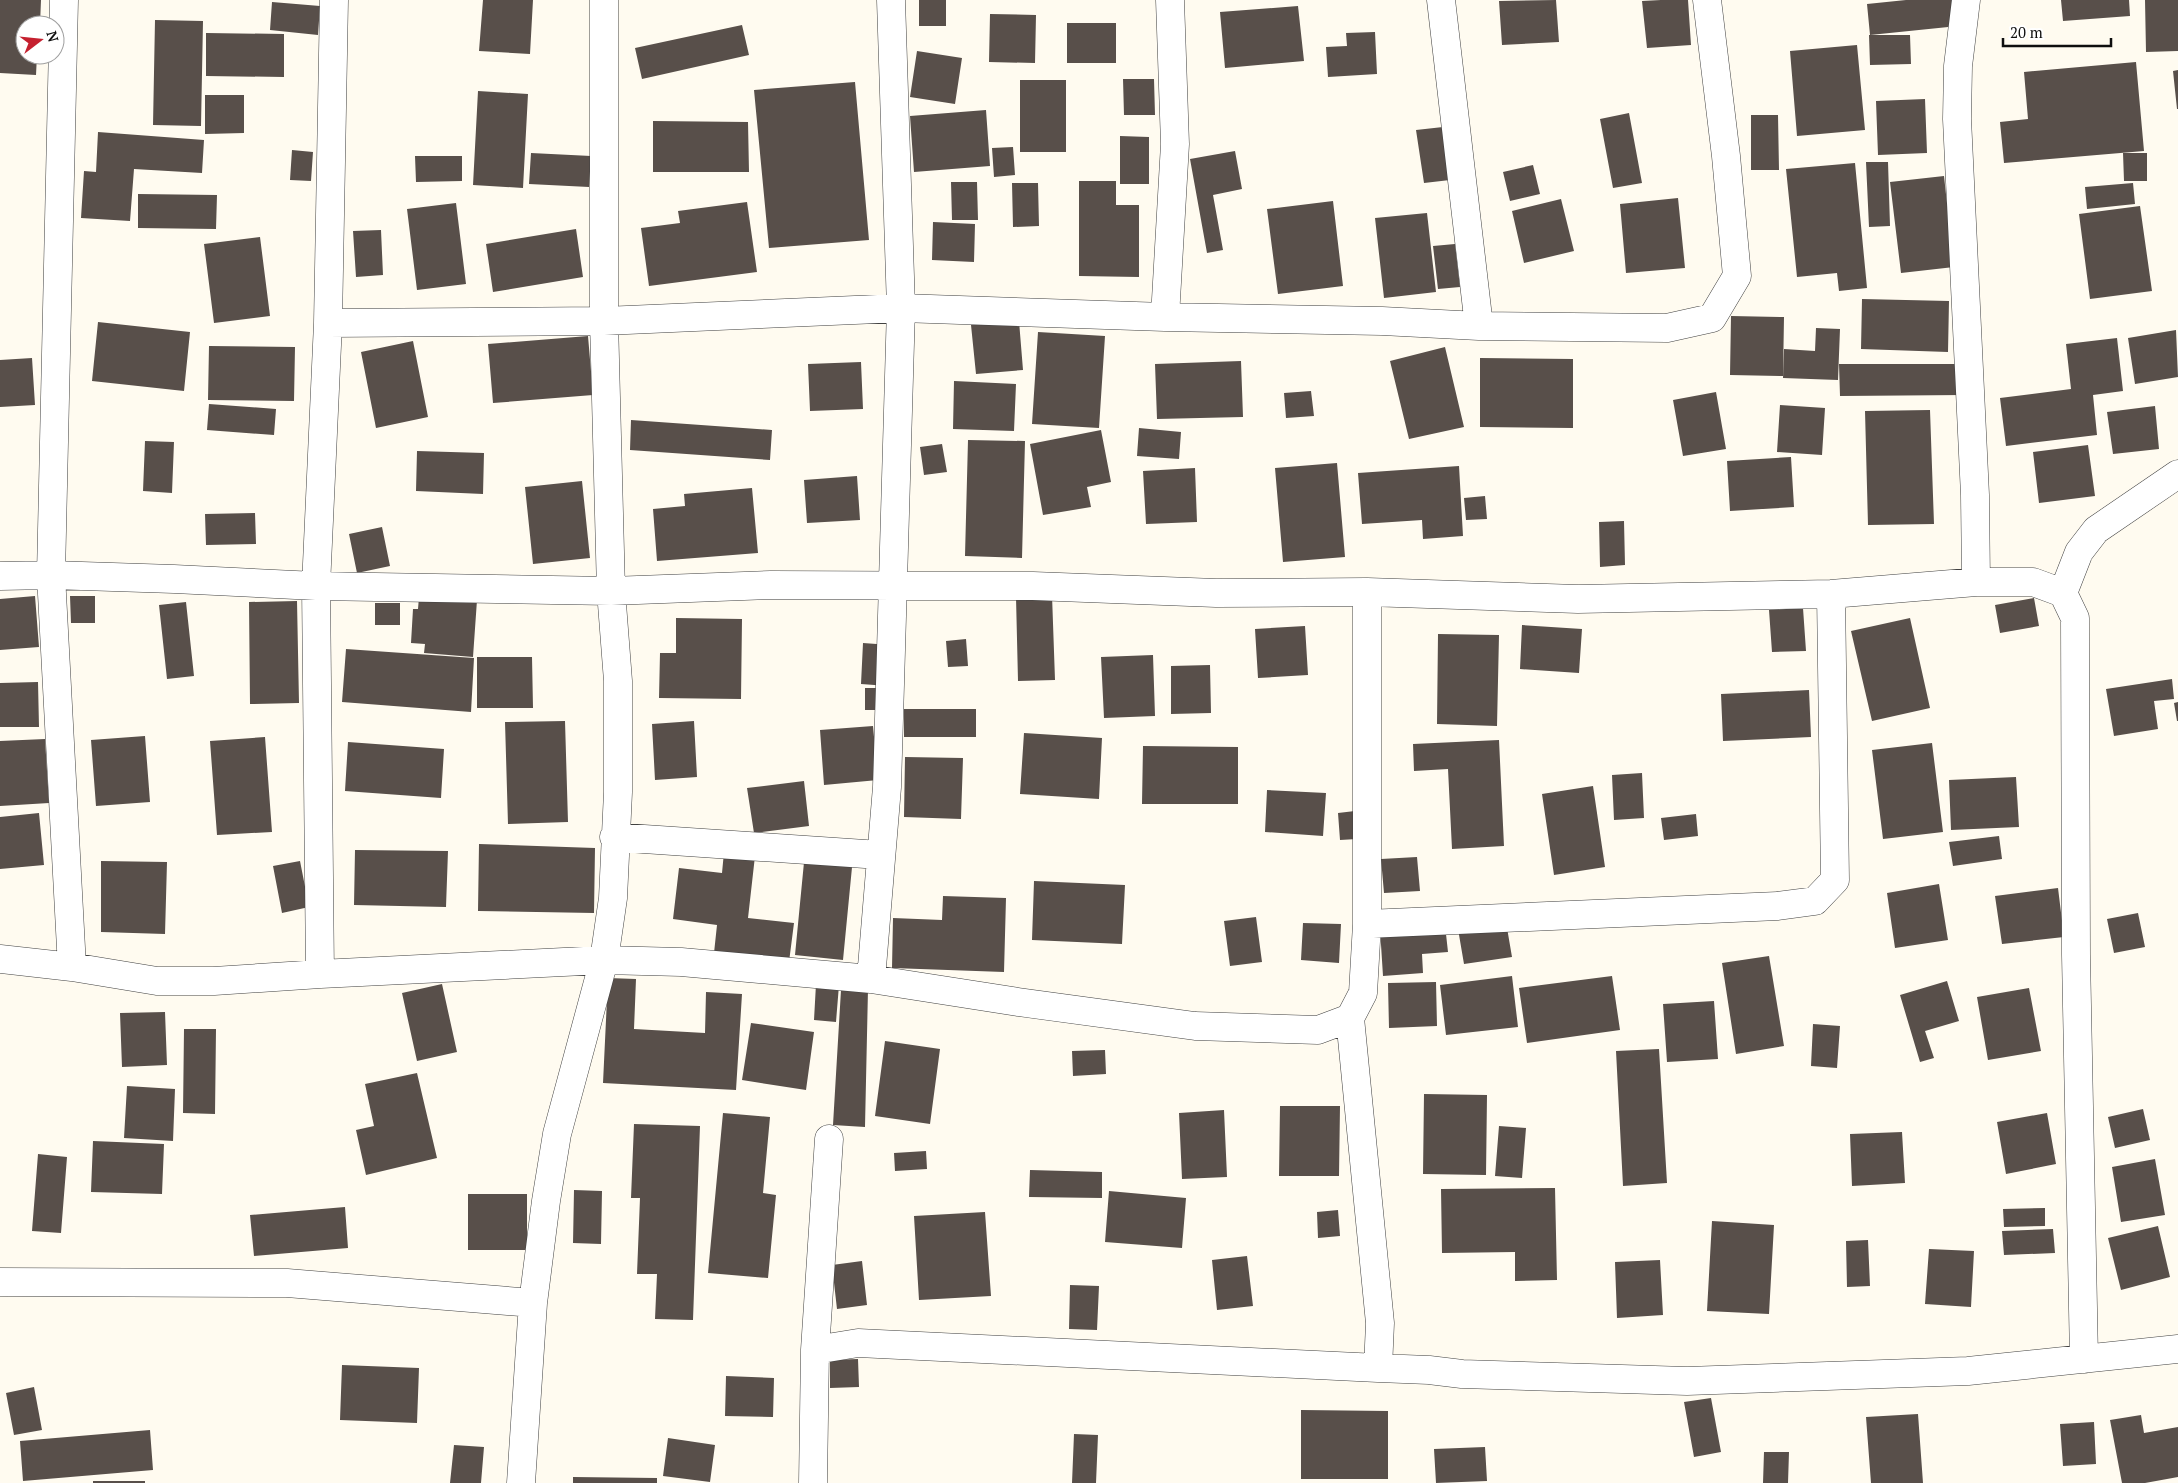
<svg xmlns="http://www.w3.org/2000/svg" width="2178" height="1483" font-family="'PT Serif',serif">
<style>
.building{fill:#584f4a}
.lines{fill:none;stroke-linecap:round;stroke-linejoin:round}
.minor-casing{stroke:#414141;stroke-width:29}
.minor{stroke:#fff;stroke-width:28}
</style>
<rect width="100%" height="100%" fill="#fffbf0"/>
<path class="building" d="M0,0H41L40,25H25V55H37L36,75L0,73Z
M483,0H533L530,54L479,51Z
M919,0H946V26H919Z
M1556,0L1559,42L1502,45L1499,1Z
M1661,0H1688L1691,45L1647,48L1642,1Z
M1906,0H1955L1958,26L1870,35L1867,4Z
M2061,0H2129L2130,16L2063,21Z
M2145,0H2178V51L2146,52Z
M272,2L320,6L318,35L270,30Z
M1298,6L1304,61L1225,68L1220,12Z
M990,14L1036,15L1035,63L989,62Z
M155,20L203,21L201,126L153,125Z
M1067,23H1116V63H1067Z
M742,25L749,55L642,79L635,48Z
M1375,32L1377,74L1328,77L1326,47L1347,46L1346,33Z
M206,33L284,34V77L206,76Z
M1869,35H1910L1911,64L1870,65Z
M1857,45L1865,130L1797,136L1790,51Z
M917,51L962,58L955,104L910,97Z
M2136,62L2144,151L2004,163L2000,122L2028,119L2024,72Z
M2178,70V109H2177L2173,71Z
M1123,79H1154L1155,115H1124Z
M1020,80H1066V152H1020Z
M855,82L869,240L769,248L754,90Z
M478,91L528,94L523,188L473,185Z
M205,95H244V133L205,134Z
M1925,99L1927,153L1878,155L1876,101Z
M986,110L990,166L914,172L910,116Z
M1629,113L1642,183L1613,188L1600,119Z
M1751,115H1778L1779,170H1751Z
M653,121L748,122L749,172H653Z
M1443,127L1450,180L1424,183L1416,130Z
M98,132L204,140L202,173L134,169L130,221L81,218L84,171L96,172Z
M1120,136L1149,137V184H1120Z
M1013,147L1015,175L994,177L992,148Z
M292,150L313,152L311,181L290,180Z
M1235,151L1242,189L1213,195L1223,250L1207,253L1190,159Z
M531,153L591,156L589,187L529,184Z
M2123,153H2147V181H2124Z
M415,156H462V181L416,182Z
M1866,162H1888L1890,226L1869,227Z
M1855,163L1867,288L1839,291L1837,273L1797,277L1786,169Z
M1533,165L1540,194L1510,201L1503,172Z
M1944,176L1954,267L1901,273L1890,182Z
M1079,181H1116V205H1139V277L1079,276Z
M951,182H977L978,220H952Z
M1012,183H1038L1039,226L1013,227Z
M2133,183L2135,204L2087,209L2085,187Z
M138,194L217,195L216,229L138,228Z
M1678,198L1685,268L1626,273L1620,204Z
M1561,199L1574,251L1524,263L1512,211Z
M1333,201L1343,286L1278,294L1267,209Z
M747,202L757,272L649,286L641,228L680,223L678,211Z
M456,203L466,284L417,290L407,209Z
M2140,206L2152,291L2090,299L2079,214Z
M1427,213L1436,292L1384,298L1375,218Z
M933,222L975,224L974,262L932,260Z
M576,229L583,277L493,292L486,244Z
M381,230L383,275L356,277L353,231Z
M260,237L270,316L214,323L204,244Z
M1455,244L1460,287L1438,289L1433,246Z
M1862,299L1949,301L1948,352L1861,349Z
M1731,316L1784,317L1783,376L1730,375Z
M1019,321L1023,370L976,374L971,325Z
M98,322L190,332L184,391L92,381Z
M1816,328L1840,329L1838,380L1783,378L1784,349L1815,351Z
M2176,330L2178,377L2135,384L2128,338Z
M1038,332L1105,336L1099,428L1032,424Z
M588,336L593,395L493,403L488,344Z
M2117,338L2123,391L2093,395L2097,435L2006,446L2000,398L2071,389L2066,344Z
M413,341L428,417L376,428L361,352Z
M209,346L295,347L294,401L208,400Z
M1445,347L1464,427L1409,439L1390,361Z
M32,358L35,405L0,407V360Z
M1480,358L1573,359V428L1480,427Z
M1241,361L1243,417L1157,419L1155,364Z
M861,362L863,409L810,411L808,364Z
M1839,364H1964V395L1840,396Z
M954,381L1016,384L1014,431L953,429Z
M1311,391L1314,416L1286,418L1284,393Z
M1716,392L1726,449L1683,456L1673,400Z
M209,404L276,409L274,435L207,430Z
M1780,405L1825,408L1822,455L1777,452Z
M2155,406L2159,449L2113,454L2107,412Z
M1930,410L1934,524L1868,525L1865,411Z
M631,420L772,430L770,460L630,450Z
M1139,428L1181,432L1179,459L1137,456Z
M1101,430L1111,482L1087,487L1091,507L1043,515L1030,444Z
M968,440L1025,441L1022,558L965,556Z
M145,441L174,442L172,493L143,491Z
M942,444L947,472L924,475L920,447Z
M2088,445L2095,496L2039,503L2033,452Z
M417,451L484,453L483,494L416,491Z
M1791,457L1794,507L1730,511L1727,461Z
M1337,463L1345,557L1283,562L1275,468Z
M1459,466L1463,536L1423,539L1422,520L1362,524L1358,473Z
M1195,468L1197,522L1146,524L1143,471Z
M857,476L860,520L807,523L804,480Z
M582,481L590,558L533,564L525,487Z
M752,488L758,553L657,561L653,509L685,506L684,494Z
M1485,496L1487,519L1466,520L1464,498Z
M255,513L256,544L206,545L205,514Z
M1624,521L1625,565L1600,567L1599,522Z
M382,527L390,566L357,573L349,534Z
M1052,595L1055,680L1018,681L1016,597Z
M35,596L39,647L0,650V599Z
M70,596H95V623H71Z
M419,597L477,600L473,657L424,653L425,644L411,643L413,609H418Z
M2034,598L2039,626L2000,633L1995,605Z
M297,601L299,703L250,704L249,602Z
M186,602L194,676L167,679L159,605Z
M375,603H400V625H375Z
M1803,608L1806,651L1772,652L1769,610Z
M676,618L742,619L741,699L659,698L660,653H676Z
M1910,618L1930,708L1872,721L1851,631Z
M1522,625L1582,629L1579,673L1520,669Z
M1305,626L1308,675L1258,678L1255,629Z
M1438,634L1499,635L1497,726L1437,724Z
M966,639L968,666L948,667L946,641Z
M863,643L890,645L888,686L861,684Z
M346,649L474,658L471,712L342,702Z
M1153,655L1155,716L1104,718L1101,657Z
M477,657H532L533,708H477Z
M1210,665L1211,713L1171,714V666Z
M2172,679L2174,699L2154,701L2158,729L2114,736L2106,689Z
M38,682L39,727H0V683Z
M865,688H885L884,710H865Z
M1809,690L1811,737L1723,741L1721,694Z
M2178,702V721H2177L2174,703Z
M904,709H976V737H904Z
M565,721L568,822L508,824L505,722Z
M694,721L697,777L655,780L652,724Z
M873,726L878,780L824,785L820,730Z
M1024,733L1102,738L1099,799L1020,794Z
M145,736L150,802L96,806L91,740Z
M265,737L272,832L217,835L210,741Z
M45,739L49,803L0,806V741Z
M1499,740L1504,846L1452,849L1448,769L1414,771L1413,744Z
M348,742L444,749L441,798L345,791Z
M1932,743L1943,832L1883,839L1872,750Z
M1143,746L1238,747V804H1142Z
M905,757L963,758L961,819L904,817Z
M1642,773L1644,818L1614,820L1612,775Z
M2016,777L2019,827L1951,830L1949,780Z
M804,781L809,826L754,833L747,788Z
M1593,786L1605,867L1554,875L1542,794Z
M1267,790L1326,793L1323,836L1265,832Z
M1355,811L1357,839L1340,840L1338,813Z
M39,813L44,865L0,869V817Z
M1696,814L1698,836L1664,840L1661,818Z
M1999,836L2002,859L1953,866L1949,842Z
M479,844L595,848L594,913L478,911Z
M355,850L448,851L446,907L354,905Z
M724,852L755,856L748,918L794,923L789,962L714,953L717,925L673,919L679,868L722,873Z
M805,852L853,857L843,960L795,955Z
M1417,857L1420,891L1384,893L1381,859Z
M101,861L167,862L165,934L101,932Z
M300,861L309,907L282,913L273,866Z
M1034,881L1125,885L1122,944L1032,940Z
M1939,884L1948,940L1895,948L1887,893Z
M2058,888L2064,937L2002,944L1995,896Z
M943,896L1006,898L1004,972L892,968L893,918L942,920Z
M2138,913L2145,947L2114,953L2107,919Z
M1256,917L1262,962L1230,966L1224,921Z
M1506,922L1512,957L1464,964L1458,929Z
M1303,923L1341,924L1339,963L1301,960Z
M1445,925L1448,952L1422,954L1423,973L1383,976L1380,929Z
M1769,956L1784,1046L1736,1054L1722,963Z
M1512,976L1518,1027L1446,1035L1440,985Z
M1612,976L1620,1030L1527,1043L1519,988Z
M608,978L636,979L634,1029L705,1033L706,992L742,994L736,1090L603,1083Z
M1947,981L1959,1021L1925,1031L1934,1058L1920,1062L1900,995Z
M1436,982L1437,1026L1389,1028L1388,983Z
M442,984L457,1052L417,1061L402,993Z
M816,984L839,985L836,1022L814,1020Z
M2029,988L2041,1051L1988,1060L1977,997Z
M868,989L865,1127L833,1125L841,990Z
M1714,1001L1718,1059L1667,1062L1663,1004Z
M165,1012L167,1065L122,1067L120,1013Z
M751,1023L814,1032L806,1090L742,1080Z
M1813,1024L1840,1026L1837,1068L1811,1066Z
M184,1029H216L215,1114L183,1113Z
M885,1041L940,1049L930,1124L875,1116Z
M1659,1049L1667,1183L1623,1186L1616,1051Z
M1105,1050L1106,1074L1073,1076L1072,1051Z
M417,1073L437,1158L366,1175L356,1130L374,1126L365,1084Z
M127,1086L175,1089L173,1141L124,1138Z
M1424,1094L1487,1095L1486,1175L1423,1174Z
M1280,1106H1340L1339,1176H1279Z
M2143,1109L2150,1140L2115,1148L2108,1117Z
M1224,1110L1227,1177L1182,1179L1179,1113Z
M723,1113L770,1117L763,1193L776,1195L768,1278L708,1273Z
M2047,1113L2056,1164L2006,1174L1997,1122Z
M634,1124L700,1126L693,1320L655,1319L657,1274H637L640,1198H631Z
M1499,1126L1526,1128L1522,1178L1495,1176Z
M1902,1132L1905,1183L1852,1186L1850,1134Z
M93,1141L164,1144L162,1194L91,1192Z
M926,1151L927,1169L895,1171L894,1153Z
M38,1154L67,1157L61,1233L32,1231Z
M2155,1159L2165,1215L2121,1222L2112,1167Z
M1030,1170L1102,1172V1198L1029,1197Z
M1555,1188L1557,1280L1515,1281V1252L1442,1253L1441,1189Z
M574,1190L602,1191L601,1244L573,1243Z
M1109,1191L1186,1198L1182,1248L1105,1242Z
M468,1194H527V1250H468Z
M345,1207L348,1248L254,1256L250,1215Z
M2045,1208V1226L2004,1227L2003,1209Z
M1338,1210L1340,1236L1318,1238L1317,1212Z
M985,1212L991,1296L919,1300L914,1216Z
M1712,1221L1774,1225L1769,1314L1707,1311Z
M2158,1226L2170,1277L2121,1290L2108,1238Z
M2053,1229L2055,1253L2004,1255L2002,1231Z
M1868,1240L1870,1286L1847,1287L1846,1241Z
M1929,1249L1974,1251L1971,1307L1925,1304Z
M1247,1256L1253,1306L1217,1310L1212,1260Z
M1660,1260L1663,1315L1617,1318L1615,1262Z
M862,1261L867,1305L837,1309L832,1265Z
M1070,1285L1099,1286L1097,1330L1069,1329Z
M858,1359L859,1387L830,1388V1360Z
M342,1365L419,1368L417,1423L340,1420Z
M726,1376L774,1378L773,1417L725,1416Z
M34,1387L42,1430L14,1435L6,1393Z
M1711,1398L1721,1452L1694,1457L1684,1402Z
M1301,1410L1388,1411V1479H1301Z
M1918,1414L1923,1483H1871L1866,1417Z
M2141,1415L2144,1433L2178,1427V1477L2145,1483H2122L2110,1420Z
M2094,1422L2096,1464L2063,1466L2060,1424Z
M150,1430L153,1470L23,1481L20,1441Z
M1074,1434L1098,1435L1096,1483H1072Z
M668,1438L715,1445L710,1482L663,1476Z
M454,1445L484,1447L481,1483H450Z
M1485,1447L1487,1481L1436,1483L1434,1449Z
M1764,1452H1789L1788,1483H1763Z
M573,1477L657,1478V1483H573Z
M93,1481H145V1483H93Z"/>
<g class="lines">
<defs>
<path id="minor" d="M64,0L51,575L72,967
M1441,0L1479,326
M1966,0L1958,66L1957,119L1975,495L1976,582
M1165,317L1175,144L1170,0
M328,323L604,321L901,308L1165,317L1382,321L1479,326L1667,328L1712,318L1737,276L1726,156L1707,0
M0,576L51,575L174,579L316,586L611,591L771,585L1033,586L1216,593L1367,592L1578,599L1831,594L1976,582H2033L2063,593L2075,618L2076,955L2084,1359
M2063,593L2079,552L2096,530L2178,474
M614,837L880,855
M1367,924L1778,906L1815,901L1835,880L1831,594
M0,959L72,967L157,981H214L320,974L604,960L681,962L871,979L1018,1002L1195,1026L1318,1030L1350,1018
M320,974L316,586L328,323L334,0
M871,979L887,787L901,308L891,0
M0,1282L287,1283L533,1303
M815,1350L858,1343L1378,1368L1380,1323L1350,1018L1363,993L1367,924V592
M1378,1368L1429,1370L1462,1374L1687,1381L1968,1371L2178,1349
M521,1483L533,1303L546,1201L557,1134L604,960L613,898L618,792V681L611,591L604,321V0
M813,1483L815,1350L829,1139"/>
</defs>
<use href="#minor" class="minor-casing"/>
<use href="#minor" class="minor"/>
</g>
<g transform="translate(40 40) rotate(74)"><circle r="24" fill="#ffffff" stroke="#9f9f9f"/>
<path d="M0-4L9 19L0 12L-9 19Z" fill="#c5202f"/>
<text y="-8" font-size="14" font-weight="bold" text-anchor="middle" fill="#0e0e0e">N</text>
</g>
<path d="M2003 38v8h108v-8" fill="none" stroke="#0e0e0e" stroke-width="2.5"/>
<text x="2010" y="38" font-size="15" fill="#0e0e0e" stroke="#ffffff" stroke-width="4" paint-order="stroke">20 m</text>
</svg>
